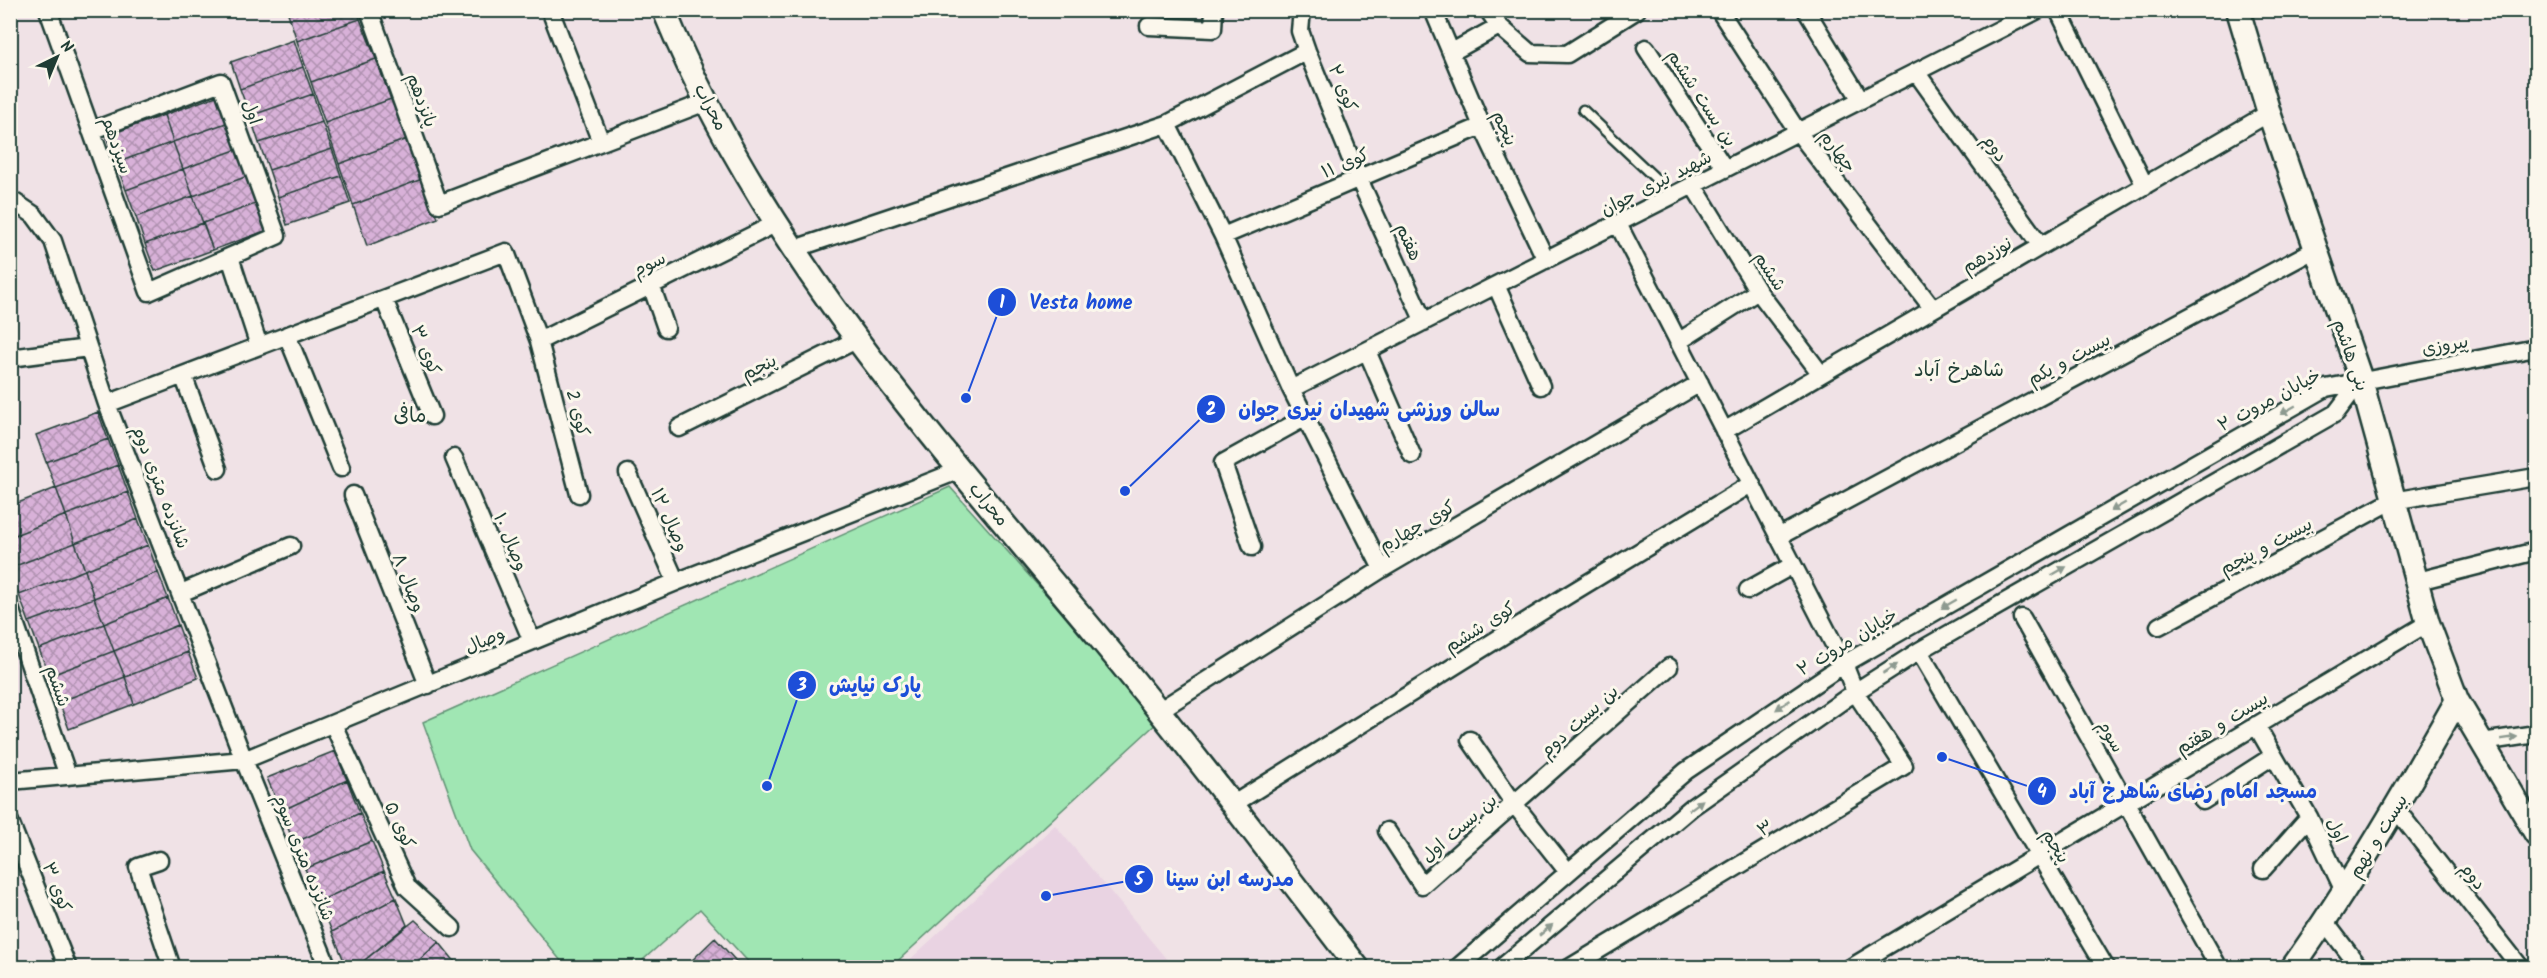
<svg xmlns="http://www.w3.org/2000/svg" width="2547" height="978" font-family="Kalam,'Playpen Sans Arabic',sans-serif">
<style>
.built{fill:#e9d3e2}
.park{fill:#a0e6b3;stroke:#609274;stroke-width:1.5}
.building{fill:url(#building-cross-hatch);stroke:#1f3d34;stroke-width:1.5}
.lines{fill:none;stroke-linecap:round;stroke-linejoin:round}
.lane-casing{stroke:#1f3d34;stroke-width:13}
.street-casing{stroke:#1f3d34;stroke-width:21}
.secondary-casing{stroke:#1f3d34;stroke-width:27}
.lane{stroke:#fbf7ec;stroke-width:8}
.street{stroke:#fbf7ec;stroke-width:16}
.secondary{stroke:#fbf7ec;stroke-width:22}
.oneway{fill:#8d9a90}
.labels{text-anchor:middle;stroke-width:6;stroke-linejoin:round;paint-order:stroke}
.street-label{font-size:18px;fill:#1f3d34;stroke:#fbf7ec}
.neighbourhood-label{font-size:20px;fill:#1f3d34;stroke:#fbf7ec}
.leader{fill:none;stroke:#1d4ed8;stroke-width:2}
.callout-dot{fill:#1d4ed8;stroke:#fbf7ec;stroke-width:2}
.mark-label{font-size:18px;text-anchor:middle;font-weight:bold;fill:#fff}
.callout-label{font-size:20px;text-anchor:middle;font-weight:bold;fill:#1d4ed8;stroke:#fbf7ec;stroke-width:6;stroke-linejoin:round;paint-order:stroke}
</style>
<defs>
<pattern id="building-cross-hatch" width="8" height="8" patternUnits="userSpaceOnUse" patternTransform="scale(1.5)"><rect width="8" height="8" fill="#d8b1d8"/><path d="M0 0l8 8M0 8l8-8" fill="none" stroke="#af91b0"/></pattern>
</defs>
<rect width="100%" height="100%" fill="#f0e2e6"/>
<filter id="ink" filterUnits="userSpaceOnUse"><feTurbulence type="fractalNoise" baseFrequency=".0167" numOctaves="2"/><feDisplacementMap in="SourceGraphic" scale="12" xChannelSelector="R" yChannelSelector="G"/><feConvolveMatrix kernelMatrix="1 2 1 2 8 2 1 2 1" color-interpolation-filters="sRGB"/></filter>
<g filter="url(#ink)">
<path class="built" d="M1055,825L1173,967H902Z"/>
<path class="park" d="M950,487L1159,721L890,968L753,967L700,909L635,967H566L470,850L423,722Z"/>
<path class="building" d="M287,10H357L360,19L297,41Z
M360,19L376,59L311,82L297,41Z
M294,40L303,67L240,89L231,62Z
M376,59L391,99L325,123L311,82Z
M303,67L313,94L250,116L240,89Z
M313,94L322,122L259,143L250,116Z
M219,95L229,122L173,142L164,115Z
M391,99L407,139L339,164L325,123Z
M164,115L173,142L116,163L106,136Z
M229,122L238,149L183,169L173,142Z
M322,122L332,149L269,170L259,143Z
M407,139L422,179L353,205L339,164Z
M173,142L183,169L126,190L116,163Z
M238,149L248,176L193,196L183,169Z
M332,149L341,176L278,197L269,170Z
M183,169L193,196L136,217L126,190Z
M248,176L258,203L203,223L193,196Z
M341,176L350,203L287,225L278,197Z
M422,179L438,218L367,246L353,205Z
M193,196L203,223L145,244L136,217Z
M258,203L268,230L213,250L203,223Z
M203,223L213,250L155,271L145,244Z
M98,412L108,439L46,462L36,435Z
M108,439L118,465L56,488L46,462Z
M118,465L128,492L66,515L56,488Z
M56,488L66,515L10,537V506Z
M128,492L138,519L75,543L66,515Z
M66,515L75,543L10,568V537Z
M138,519L148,545L85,570L75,543Z
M75,543L85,570L19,595L10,568Z
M148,545L158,572L94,598L85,570Z
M85,570L94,598L29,622L19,595Z
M158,572L168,598L104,624L94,598Z
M94,598L104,624L39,649L29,622Z
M168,598L178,625L114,651L104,624Z
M104,624L114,651L49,676L39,649Z
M178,625L188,652L125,677L114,651Z
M114,651L125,677L59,702L49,676Z
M188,652L198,678L134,704L125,677Z
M125,677L134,704L69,729L59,702Z
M335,751L347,780L281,811L267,778Z
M347,780L360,813L294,843L281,811Z
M360,813L372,841L305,869L294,843Z
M372,841L384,871L320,901L305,869Z
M384,871L396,898L332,932L320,901Z
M396,898L407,925L355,968H347L332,932Z
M415,920L439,942L410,968H355Z
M715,938L736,961L730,968H684Z
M439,942L460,968H410Z
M736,961L742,968H730Z"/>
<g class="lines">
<defs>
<path id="lane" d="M1583,110L1673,195"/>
<path id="street" d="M48,10L149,292L277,236L221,82L91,131
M369,10L439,204L706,102
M550,10L601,142
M1302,10L1300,31L1307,51L1359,179L1424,322
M1433,10L1482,126L1546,260
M1488,10L1499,26L1530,53L1567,54L1637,10
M1719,10L1798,132L1933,309
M1806,10L1861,100
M2058,10L2145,186
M1149,26L1213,29L1214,10
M1646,48L1725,169
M1452,52L1499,26
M1916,72L2041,246
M1167,124L1307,51
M1693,185L1758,291L1821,374
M10,199L34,215L53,241L107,404L244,760L328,968
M1223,236L1482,126
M794,249L1167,124L1223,236L1291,389L1382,569
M230,257L259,346
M651,285L666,328
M1496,285L1541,386
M384,299L432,416
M287,335L341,468
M539,341L777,223
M1678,342L1758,291
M1367,351L1412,455
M10,358L88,348
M183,375L218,469
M1291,389L2038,10
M107,404L506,252L539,341L579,494
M679,428L856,340
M1724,431L2269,113
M454,458L532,641
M628,473L676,582
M353,495L428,685
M1778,537L2314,250
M1252,547L1223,463L1306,417
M2418,581L2536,551
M1748,590L1793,565
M181,593L291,546
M10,608L68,776
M2022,618L2219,968
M2159,626L2392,501L2536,477
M1919,651L2106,968
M1160,710L1382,569L1700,383
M333,724L407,887L452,928
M2256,725L2309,817L2344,891
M1470,740L1515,805L1568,872
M2482,742L2536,734
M10,781L244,760L676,582L960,470
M2203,801L2273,756
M1232,805L1568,595L1751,484
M2396,809L2521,968
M10,822L68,968
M1387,831L1422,885L1669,667
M159,860L138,867L172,968
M2263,869L2309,817
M2325,922L2360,968
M1457,968L1686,771L1844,664L2326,388L2536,348
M1501,968L1692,807L1855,692L1919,651L2336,413L2361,380
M1569,968L1904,766L1855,692L1844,664L1618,224
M1850,968L2428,623"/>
<path id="secondary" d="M664,10C761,247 936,441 1097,635C1187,743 1272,856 1358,968
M2238,10L2269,113L2361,380L2428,623L2457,700L2536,834
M2292,968C2353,882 2405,792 2457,700"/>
</defs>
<use href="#lane" class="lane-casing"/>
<use href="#street" class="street-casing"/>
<use href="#secondary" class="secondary-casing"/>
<use href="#lane" class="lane"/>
<use href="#street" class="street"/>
<use href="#secondary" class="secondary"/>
</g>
<defs><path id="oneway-solid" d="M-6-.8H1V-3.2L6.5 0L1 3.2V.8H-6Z" transform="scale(1.5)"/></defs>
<g class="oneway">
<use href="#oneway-solid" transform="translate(2288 410) rotate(150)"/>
<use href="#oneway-solid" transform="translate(2118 507) rotate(150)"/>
<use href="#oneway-solid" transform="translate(2059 571) rotate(-30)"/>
<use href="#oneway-solid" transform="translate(1949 604) rotate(150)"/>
<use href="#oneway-solid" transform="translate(1890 669) rotate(-32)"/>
<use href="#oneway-solid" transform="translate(1783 705) rotate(146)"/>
<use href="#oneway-solid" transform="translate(2509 738) rotate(-8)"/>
<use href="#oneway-solid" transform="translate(1696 805) rotate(-37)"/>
<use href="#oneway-solid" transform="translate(1546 930) rotate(-40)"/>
</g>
</g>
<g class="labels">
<g class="street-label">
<text transform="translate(1343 88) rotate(68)" y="6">کوی ۲</text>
<text transform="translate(1702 98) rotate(57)" y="6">بن بست ششم</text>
<text transform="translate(422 100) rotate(70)" y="6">پانزدهم</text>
<text transform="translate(711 107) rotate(62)" y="6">محراب</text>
<text transform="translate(252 112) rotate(70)" y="6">اول</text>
<text transform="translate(1505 128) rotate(66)" y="6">پنجم</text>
<text transform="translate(117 145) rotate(70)" y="6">سیزدهم</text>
<text transform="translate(1995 148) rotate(54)" y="6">دوم</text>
<text transform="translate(1838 151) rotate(53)" y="6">چهارم</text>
<text transform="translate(1345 163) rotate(-23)" y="6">کوی ۱۱</text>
<text transform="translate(1656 183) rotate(-27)" y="6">شهید نیری جوان</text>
<text transform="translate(1409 242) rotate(66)" y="6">هفتم</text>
<text transform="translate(1987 255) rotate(-30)" y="6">نوزدهم</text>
<text transform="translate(649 264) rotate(-26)" y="6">سوم</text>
<text transform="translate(1770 271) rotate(57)" y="6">ششم</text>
<text transform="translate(2445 345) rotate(-10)" y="6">پیروزی</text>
<text transform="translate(426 350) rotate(68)" y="6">کوی ۳</text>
<text transform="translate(2351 355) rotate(71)" y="6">بنی هاشم</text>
<text transform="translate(2069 359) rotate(-28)" y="6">بیست و یکم</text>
<text transform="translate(759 367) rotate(-27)" y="6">پنجم</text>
<text transform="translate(2269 400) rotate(-28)" y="6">خیابان مروت ۲</text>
<text transform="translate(578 413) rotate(75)" y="6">کوی 2</text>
<text transform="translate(161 487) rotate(69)" y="6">شانزده متری دوم</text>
<text transform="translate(989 504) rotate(50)" y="6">محراب</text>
<text transform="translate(670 520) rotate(66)" y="6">وصال ۱۲</text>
<text transform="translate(1417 526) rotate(-30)" y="6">کوی چهارم</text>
<text transform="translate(511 542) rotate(67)" y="6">وصال ۱۰</text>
<text transform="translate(2266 546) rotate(-28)" y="6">بیست و پنجم</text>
<text transform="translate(409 583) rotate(69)" y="6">وصال ۸</text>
<text transform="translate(1480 627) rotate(-32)" y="6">کوی ششم</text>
<text transform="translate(485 640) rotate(-23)" y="6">وصال</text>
<text transform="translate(1847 642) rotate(-31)" y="6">خیابان مروت ۲</text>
<text transform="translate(58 686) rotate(71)" y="6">ششم</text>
<text transform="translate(1579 721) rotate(-42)" y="6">بن بست دوم</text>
<text transform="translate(2222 723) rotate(-31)" y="6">بیست و هفتم</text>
<text transform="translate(2111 736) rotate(60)" y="6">سوم</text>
<text transform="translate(400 825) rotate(66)" y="6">کوی ۵</text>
<text transform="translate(1459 828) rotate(-41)" y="6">بن بست اول</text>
<text transform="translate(1765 828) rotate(-31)" y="6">۳</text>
<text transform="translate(2337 830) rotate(65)" y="6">اول</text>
<text transform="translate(2378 836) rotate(-58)" y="6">بیست و نهم</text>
<text transform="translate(2056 846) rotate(59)" y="6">پنجم</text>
<text transform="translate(304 857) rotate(68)" y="6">شانزده متری سوم</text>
<text transform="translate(2473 876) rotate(52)" y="6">دوم</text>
<text transform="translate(57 887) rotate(69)" y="6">کوی ۳</text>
</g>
<g class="neighbourhood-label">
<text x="1959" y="376">شاهرخ آباد</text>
<text x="410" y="422">مافی</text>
</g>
</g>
<path class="leader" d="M966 398L1002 302M1125 491L1211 409M767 786L802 685M1942 757L2042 791M1046 896L1139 879"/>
<g class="callout-dot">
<circle cx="966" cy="398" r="6"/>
<circle cx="1125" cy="491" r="6"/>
<circle cx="767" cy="786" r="6"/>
<circle cx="1942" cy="757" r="6"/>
<circle cx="1046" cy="896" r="6"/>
<circle cx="1002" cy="302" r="15"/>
<circle cx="1211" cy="409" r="15"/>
<circle cx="802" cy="685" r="15"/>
<circle cx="2042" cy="791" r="15"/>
<circle cx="1139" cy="879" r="15"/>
</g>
<g class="mark-label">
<text x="1002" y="308">1</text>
<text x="1211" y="415">2</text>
<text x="802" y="691">3</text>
<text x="2042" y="797">4</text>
<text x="1139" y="885">5</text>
</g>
<g class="callout-label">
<text x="1081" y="309">Vesta home</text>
<text x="1369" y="416">سالن ورزشی شهیدان نیری جوان</text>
<text x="875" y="692">پارک نیایش</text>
<text x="2193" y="798">مسجد امام رضای شاهرخ آباد</text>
<text x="1230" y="886">مدرسه ابن سینا</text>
</g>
<rect width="2547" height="978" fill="none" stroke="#fbf7ec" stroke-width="36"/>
<rect x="18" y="18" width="2511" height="942" fill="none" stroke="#1f3d34" stroke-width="2" filter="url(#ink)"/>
<g transform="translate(57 57) rotate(43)" stroke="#fbf7ec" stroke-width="4.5" paint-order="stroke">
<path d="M0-4.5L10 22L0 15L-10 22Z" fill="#1f3d34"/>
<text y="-9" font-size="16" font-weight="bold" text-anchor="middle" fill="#1f3d34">N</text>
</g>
</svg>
